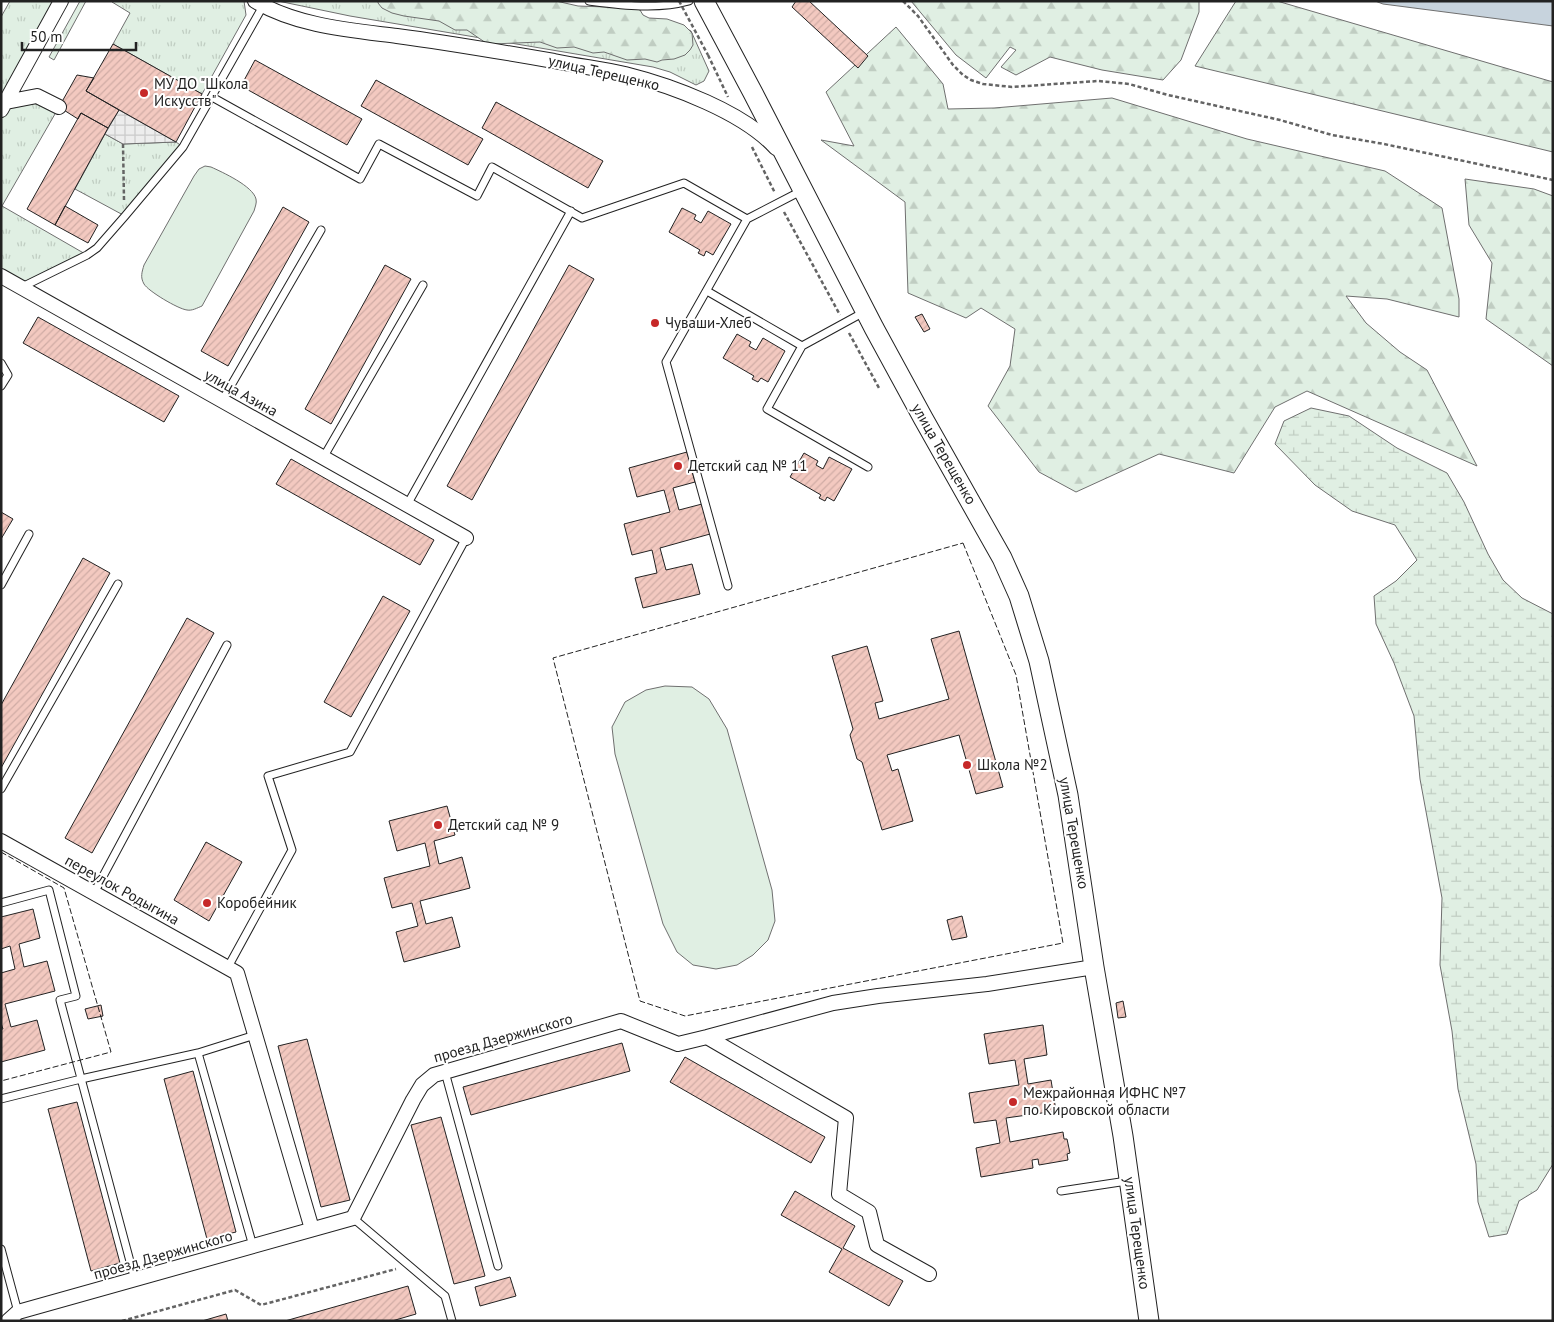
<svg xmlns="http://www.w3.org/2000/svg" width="1554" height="1322" font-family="'PT Sans',sans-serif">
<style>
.grass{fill:url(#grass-tufts);stroke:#6f6f6f}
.forest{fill:url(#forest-firs);stroke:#6f6f6f}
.wetland{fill:url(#wetland-marsh);stroke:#6f6f6f}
.park{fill:#e0efe3;stroke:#6f6f6f}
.plaza{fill:url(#plaza-grid);stroke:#6f6f6f}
.water{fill:#c7d3dd;stroke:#6f6f6f}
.building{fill:url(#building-hatch);stroke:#222}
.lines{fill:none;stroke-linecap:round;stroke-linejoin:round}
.lane-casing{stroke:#222;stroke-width:9}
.street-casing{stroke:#222;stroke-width:16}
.secondary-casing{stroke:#222;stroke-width:21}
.path{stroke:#646464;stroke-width:2.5;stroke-dasharray:4 2.5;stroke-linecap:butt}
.lane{stroke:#fff;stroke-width:7}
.street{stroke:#fff;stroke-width:14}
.secondary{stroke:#fff;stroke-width:19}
.path-bridge{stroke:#646464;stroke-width:2.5;stroke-dasharray:4 2.5;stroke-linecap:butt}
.fence{stroke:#222;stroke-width:1;stroke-dasharray:6 2.5;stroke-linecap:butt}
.poi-dot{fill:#c62828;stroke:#fff;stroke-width:2}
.labels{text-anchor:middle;stroke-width:4;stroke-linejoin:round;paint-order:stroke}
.street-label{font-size:15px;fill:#222;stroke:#fff}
.poi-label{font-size:15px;fill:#222;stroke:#fff;text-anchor:start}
</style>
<defs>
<pattern id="grass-tufts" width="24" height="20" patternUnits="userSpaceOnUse" patternTransform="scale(1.25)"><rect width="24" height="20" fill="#e0efe3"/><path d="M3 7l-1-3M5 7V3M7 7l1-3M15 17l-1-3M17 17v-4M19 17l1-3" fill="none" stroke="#c0cdc2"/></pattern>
<pattern id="forest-firs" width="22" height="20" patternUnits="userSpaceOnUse" patternTransform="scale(1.25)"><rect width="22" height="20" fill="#e0efe3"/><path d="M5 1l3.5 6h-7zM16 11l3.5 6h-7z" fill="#c0cdc2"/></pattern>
<pattern id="wetland-marsh" width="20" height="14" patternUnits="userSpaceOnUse" patternTransform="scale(1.25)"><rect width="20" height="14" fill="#e0efe3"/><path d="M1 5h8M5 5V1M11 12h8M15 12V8" fill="none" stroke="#c0cdc2"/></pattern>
<pattern id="plaza-grid" width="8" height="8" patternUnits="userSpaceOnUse" patternTransform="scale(1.25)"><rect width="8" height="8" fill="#ededed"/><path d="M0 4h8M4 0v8" fill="none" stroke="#cbcbcb"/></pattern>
<pattern id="building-hatch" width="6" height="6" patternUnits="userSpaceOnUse" patternTransform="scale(1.25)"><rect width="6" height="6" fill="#f3c9c0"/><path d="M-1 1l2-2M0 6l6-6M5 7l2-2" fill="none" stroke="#d0aca5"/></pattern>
</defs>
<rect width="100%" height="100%" fill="#fff"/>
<path class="grass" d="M10,1H61L6,102L37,96L59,107L2,206L87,255L21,287L1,276V17Z
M80,1H86L54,60L49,57Z
M113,1H244L246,15L202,94L113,44L130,13L112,2Z
M278,1H509L680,25L691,31L709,71L704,81L696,85L670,72L653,67L350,16Z
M105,134L123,144L176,142L183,147L125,216L75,189Z"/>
<path class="forest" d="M378,1H556L578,6L634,8L640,10L643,15L649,18L667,19L684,25L692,33L693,45L690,50L685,55L674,59L662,60L657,62L645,59L627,60L604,52L593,53L574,47L557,48L540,42L492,44L486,43L467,30H455L439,21L404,16L392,13L382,8L378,3Z
M911,1H1199V12L1181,60L1163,80L1102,70L1050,57L1016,75L1001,67L1016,50L1010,47L986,78L956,55Z
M1236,1H1277L1553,82V152L1195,66Z
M896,27L943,84L948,109L994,108L1112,98L1247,139L1385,171L1442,208L1459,299V317L1387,299L1346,296L1366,323L1400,352L1427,370L1477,466L1307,391L1275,407L1234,473L1159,454L1076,492L1039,472L988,406L1010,366L1015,329L981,308L966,318L908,293L905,202L821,140L854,146L826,92Z
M1465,179L1534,189L1553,196V366L1486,319L1492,263L1469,225Z"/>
<path class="wetland" d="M1311,408L1349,416L1397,448L1447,473L1464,502L1488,554L1503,580L1522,598L1553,614V1164L1537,1190L1519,1201L1507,1234L1489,1237L1478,1202L1476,1164L1458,1089L1452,1031L1440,965L1442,898L1420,779L1414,716L1394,663L1376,624L1374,596L1396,581L1417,560L1395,525L1352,511L1315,485L1275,444L1284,421Z"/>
<path class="park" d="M205,166L211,167C222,172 253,186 256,199C257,203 255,207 254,211L202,306C197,308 192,311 187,310C178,309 148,291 144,284C140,277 142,272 144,265L194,176L199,169Z
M665,686L692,687L709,699L727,729L772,890L775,921L768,940L753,955L737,965L716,969L693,965L677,952L663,924L615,754L612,727L625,702L646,690Z"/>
<path class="plaza" d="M119,110L176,142L123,144L105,134Z"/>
<path class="water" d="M1375,1H1553V26L1383,4Z"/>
<path class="building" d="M796,1H809L868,56L858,68L792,7Z
M113,44L202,94L176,142L86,91Z
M255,60L362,119L347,145L241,86Z
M77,75L94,78L86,91L119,110L108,128L81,113L78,119L59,107Z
M376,80L483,139L468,165L361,106Z
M496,102L603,161L588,188L482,128Z
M81,113L108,128L55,225L27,209Z
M65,206L98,225L88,243L55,225Z
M283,207L309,222L228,366L201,351Z
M682,208L696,215L694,219L701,223L708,211L731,224L713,255L706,251L704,256L698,253L700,250L669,232Z
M385,265L411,279L331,424L305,409Z
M569,265L594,279L472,500L447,486Z
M922,314L930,329L924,332L915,317Z
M38,317L179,396L164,422L23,343Z
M737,334L751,342L749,346L756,350L763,338L785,351L768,382L761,378L758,382L752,379L754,376L723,358Z
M687,452L695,482L673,488L679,510L702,504L710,534L660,548L666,570L692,564L700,594L643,608L635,578L657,573L652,550L632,555L624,524L670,512L664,490L637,497L629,468Z
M804,453L818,461L816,465L823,469L829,457L852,469L834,501L827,497L825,501L819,498L821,495L790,477Z
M291,459L434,540L420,565L276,484Z
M1,512L13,519L1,539Z
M83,558L110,573L1,768V705Z
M383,596L410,611L351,717L324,702Z
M187,618L214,633L92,853L65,838Z
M959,631L1003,787L976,794L959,735L887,755L892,771L898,769L913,821L882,830L862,762L857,759L850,735L853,729L832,656L867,646L883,701L875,703L879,719L949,699L931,639Z
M447,806L455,835L434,841L439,864L462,857L470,888L420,901L426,924L452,917L460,947L404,962L396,932L418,926L412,903L392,908L384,878L430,866L425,843L397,851L389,821Z
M206,842L242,862L209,921L174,900Z
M33,909L40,938L19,944L24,967L47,961L55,991L5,1004L11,1027L37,1020L45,1050L1,1062V1029H3L1,1023V973L15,969L10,946L1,949V917Z
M962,916L967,937L952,940L947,920Z
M1123,1001L1126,1017L1118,1018L1116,1003Z
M101,1005L103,1016L88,1019L85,1009Z
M1043,1025L1047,1055L1024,1059L1028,1084L1051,1080L1056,1111L1006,1118L1010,1142L1063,1132L1064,1139H1067L1070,1153L1067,1154L1068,1160L1039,1165L1038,1159L1032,1160L1033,1168L981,1177L976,1148L1000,1143L996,1120L974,1123L969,1093L1019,1085L1015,1060L989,1064L984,1034Z
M307,1039L350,1200L321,1207L278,1046Z
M622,1043L630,1071L471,1115L463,1087Z
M685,1057L825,1137L811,1163L670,1082Z
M193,1071L236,1232L207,1239L164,1079Z
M77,1102L120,1263L91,1271L48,1109Z
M441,1117L485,1276L454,1284L411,1125Z
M795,1191L855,1226L843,1248L903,1281L889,1306L829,1272L842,1249L781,1215Z
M510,1277L516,1296L480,1306L475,1287Z
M408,1286L416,1314L392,1321H285Z
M226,1314L228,1321H202Z"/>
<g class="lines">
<defs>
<path id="lane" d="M589,1C621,5 657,10 689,1
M212,97L360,179L379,144L477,196L492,167L582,218L684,183L747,219
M22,287L87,255L97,248L125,216L183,147L263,6
M707,291L802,346L866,311
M802,346L767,409L868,467
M1,363L8,375L1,386
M222,401L321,230
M323,458L423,285
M407,505L571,211
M1,585L29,534
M728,586L666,362L747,219L803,190
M1,789L118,584
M94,893L227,645
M1,903L49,890L76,996L60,1000L135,1280
M228,967L292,850L268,776L350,752L466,538
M445,1072L498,1266
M1,1099L81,1079L198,1053
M1061,1191L1127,1181
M353,1218L445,1296L452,1321
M253,1246L198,1053L255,1035
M1,1249L18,1312"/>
<path id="street" d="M255,1C297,26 350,30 397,36C450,43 502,52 554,61C578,66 602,69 625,74C673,86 743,112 776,148
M1,103L37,96L59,107
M1,110L61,1
M1,276L466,538
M1,841L237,973L312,1229
M707,1037L846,1118L839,1194L869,1212L877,1245L929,1274
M8,1321L18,1312L353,1218L413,1100L422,1085L434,1075L621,1021L678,1044L707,1037L833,1003L878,996L987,984L1094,967"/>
<path id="secondary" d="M704,1L753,93L874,328L923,418L1002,558L1019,596L1039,661L1068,795L1094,967L1123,1136L1149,1321"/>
</defs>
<use href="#lane" class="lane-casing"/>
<use href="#street" class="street-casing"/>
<use href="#secondary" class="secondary-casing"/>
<path class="path" d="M903,1L918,16L953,65L963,75L971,80L983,84L1012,87L1098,81L1129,84L1168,95L1280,120L1332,135L1384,144L1553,180
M708,55L728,97
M123,144L124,200
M752,147L775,193
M784,212L840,315
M849,333L879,388
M122,1321L235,1290L261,1305L396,1269"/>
<use href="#lane" class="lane"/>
<use href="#street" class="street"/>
<use href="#secondary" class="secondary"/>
<path class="path-bridge" d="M679,1L708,55"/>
<path class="fence" d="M963,543L1016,675L1063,943L685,1016L640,1001L553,658Z
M1,852L64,888L111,1052L1,1081"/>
</g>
<g class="poi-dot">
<circle cx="144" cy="93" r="5"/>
<circle cx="655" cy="323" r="5"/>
<circle cx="678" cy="466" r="5"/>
<circle cx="967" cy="765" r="5"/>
<circle cx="438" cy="825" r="5"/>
<circle cx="207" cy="903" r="5"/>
<circle cx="1013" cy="1102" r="5"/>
</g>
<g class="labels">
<g class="street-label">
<text transform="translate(604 73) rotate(13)" y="5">улица Терещенко</text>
<text transform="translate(241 393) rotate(29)" y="5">улица Азина</text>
<text transform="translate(944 454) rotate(60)" y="5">улица Терещенко</text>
<text transform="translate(1074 833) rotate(80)" y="5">улица Терещенко</text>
<text transform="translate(122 890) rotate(29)" y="5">переулок Родыгина</text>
<text transform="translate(503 1038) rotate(-16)" y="5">проезд Дзержинского</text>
<text transform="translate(1137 1233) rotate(82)" y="5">улица Терещенко</text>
<text transform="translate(163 1255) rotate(-16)" y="5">проезд Дзержинского</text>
</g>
<g class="poi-label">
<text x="154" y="89">МУ ДО "Школа<tspan x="154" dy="17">Искусств"</tspan></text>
<text x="665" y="328">Чуваши-Хлеб</text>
<text x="688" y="471">Детский сад № 11</text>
<text x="977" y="770">Школа №2</text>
<text x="448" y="830">Детский сад № 9</text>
<text x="217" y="908">Коробейник</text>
<text x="1023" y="1098">Межрайонная ИФНС №7<tspan x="1023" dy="17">по Кировской области</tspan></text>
</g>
</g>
<rect width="1554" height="1322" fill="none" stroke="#222222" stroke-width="5"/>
<path d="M22 42v8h114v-8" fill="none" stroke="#222222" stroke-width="2.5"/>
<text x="30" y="42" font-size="15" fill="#222222" stroke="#ffffff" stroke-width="4" paint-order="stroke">50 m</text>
</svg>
